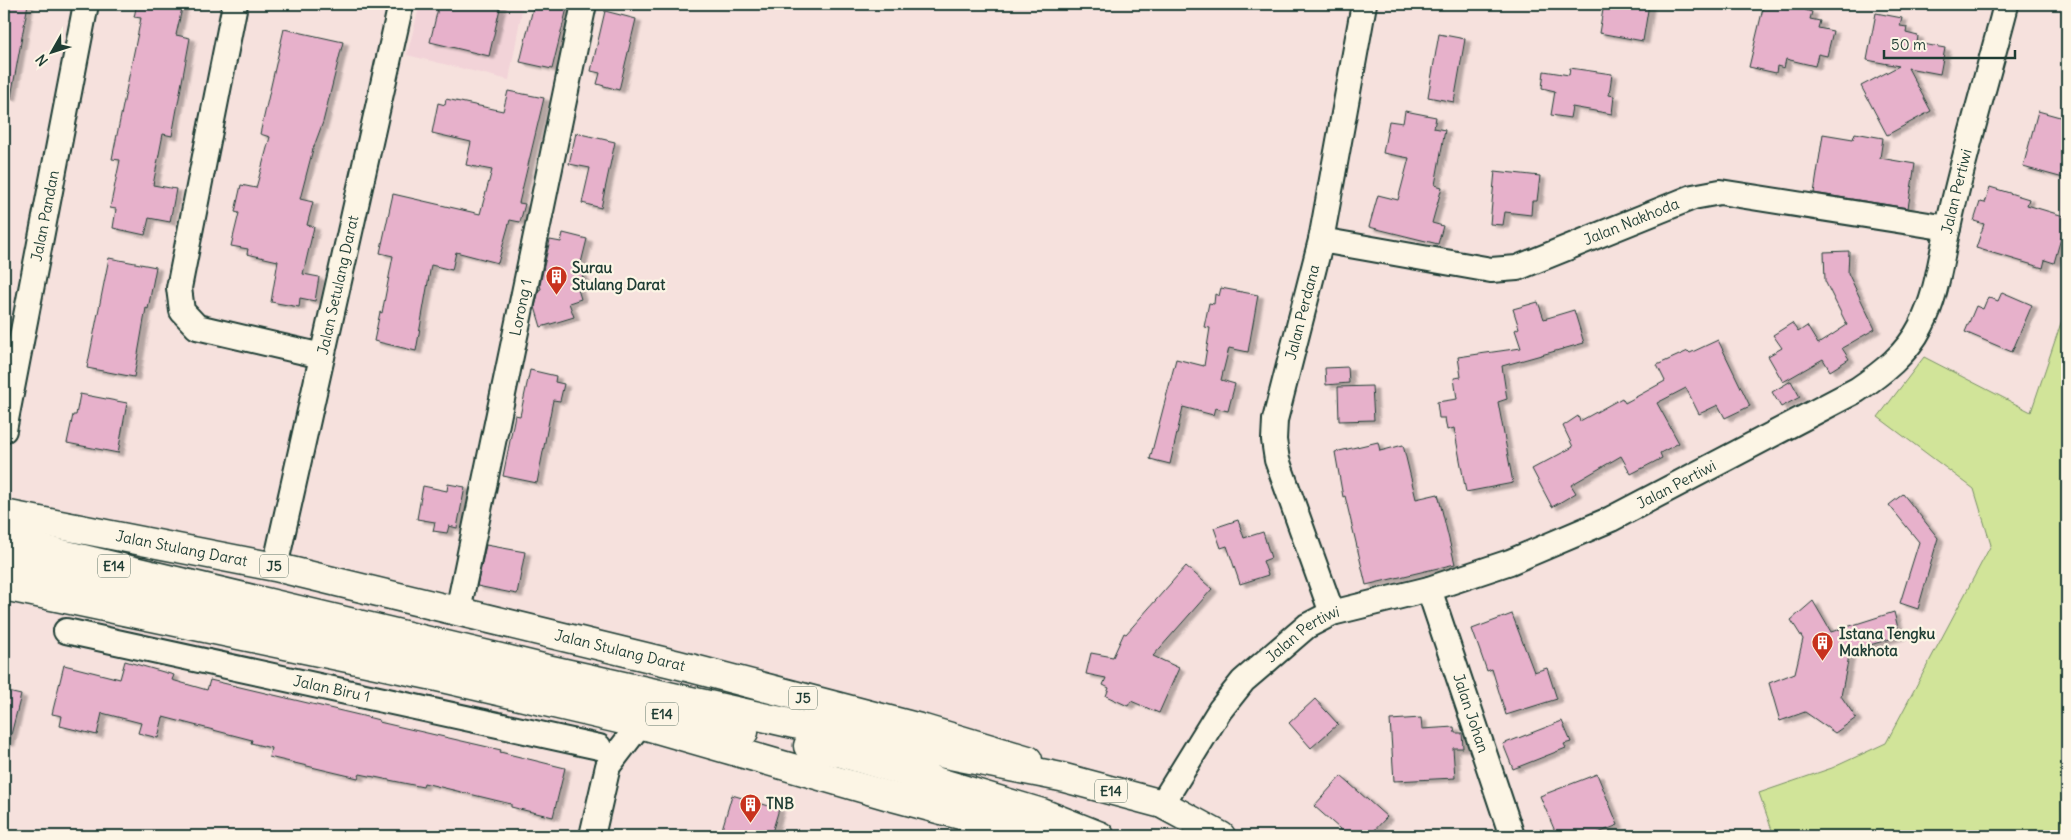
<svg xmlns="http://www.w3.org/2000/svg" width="2071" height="840" font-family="Delius,sans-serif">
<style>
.built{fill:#f2d3d8}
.green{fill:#d1e499;stroke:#789066}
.building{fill:#e7b1cb;stroke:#1f3d34;filter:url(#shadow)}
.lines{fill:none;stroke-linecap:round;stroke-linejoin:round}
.minor-casing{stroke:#1f3d34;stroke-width:28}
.major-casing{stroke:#1f3d34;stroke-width:31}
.highway-casing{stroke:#1f3d34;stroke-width:31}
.minor{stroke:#fcf5e5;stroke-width:24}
.major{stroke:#fcf5e5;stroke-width:28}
.highway{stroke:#fcf5e5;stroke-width:28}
.labels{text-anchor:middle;stroke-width:4.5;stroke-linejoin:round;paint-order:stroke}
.shield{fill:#fcf5e5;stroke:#617469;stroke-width:1}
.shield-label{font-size:14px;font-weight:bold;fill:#1f3d34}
.street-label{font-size:15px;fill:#1f3d34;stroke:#fcf5e5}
.poi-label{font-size:15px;font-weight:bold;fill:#1f3d34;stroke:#fcf5e5;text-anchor:start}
</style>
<defs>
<filter id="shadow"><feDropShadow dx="5.5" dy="3" stdDeviation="1" flood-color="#0004"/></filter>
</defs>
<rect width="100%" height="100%" fill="#f6e1dd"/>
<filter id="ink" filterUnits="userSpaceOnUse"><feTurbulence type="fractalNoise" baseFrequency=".02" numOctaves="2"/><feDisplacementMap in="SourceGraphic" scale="10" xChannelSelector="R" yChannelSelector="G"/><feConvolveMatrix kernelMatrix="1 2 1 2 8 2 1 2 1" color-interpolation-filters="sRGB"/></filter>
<g filter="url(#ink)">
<path class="built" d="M420,4H523L509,80L407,55Z"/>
<path class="green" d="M2067,305V836H1774L1759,793L1832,768L1886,743L1991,545L1974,489L1878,417L1924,357L2031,412Z"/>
<path class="building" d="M7,4H28L11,97L4,96V9H6Z
M137,4H183L176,35L190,38L172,136L163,134L153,185L176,189L170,222L149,218L145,235L113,228L116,209L110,208L120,160L112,159L141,18L134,17Z
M439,4H501L489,56L430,42Z
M534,4H568L552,69L520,62Z
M1604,4H1649L1643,41L1599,33Z
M1764,4H1806L1805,10L1812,12L1810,19L1820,21L1818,28L1833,31L1827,56L1818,54L1815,66L1786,59L1784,68L1777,66L1776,73L1749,67Z
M605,11L636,19L619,90L597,84L600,73L591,71Z
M1876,13L1902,18L1900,26L1907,27L1906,33L1918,36L1917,43L1945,48L1940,74L1908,68L1931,111L1887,135L1861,86L1899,66L1867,60Z
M284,29L343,42L323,122L313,149L300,199L313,202L307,225L314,227L303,274L319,277L315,301L300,298L299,307L271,302L278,261L247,254L248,249L231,246L239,213L235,212L241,185L256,188L270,137L260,134Z
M1439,34L1465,39L1454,102L1428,97Z
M1570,68L1612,74L1609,95L1614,96L1612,114L1572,107L1570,118L1551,115L1555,91L1542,88L1544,71L1569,75Z
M508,91L544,98L519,203L525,204L520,222L510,220L498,263L456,252L452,270L431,265L416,351L374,341L380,312L382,313L393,256L380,253L393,194L480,214L492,170L466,165L471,142L432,133L438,103L445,105L446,99L503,111Z
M1405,111L1436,117L1434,128L1445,130L1435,185L1442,187L1432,223L1443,226L1438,244L1369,227L1378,195L1398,200L1409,158L1383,153L1389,121L1403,123Z
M2038,111L2067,119V179L2023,167Z
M576,133L615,142L601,208L582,203L590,168L569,164Z
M1855,133L1883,138L1880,158L1915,164L1908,208L1814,193L1823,134L1853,139Z
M1495,171L1540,176L1537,201H1532L1531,215L1505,212L1503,225L1490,224Z
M1990,187L2029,199L2027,205L2067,217L2054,263L2045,260L2043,268L1976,248L1984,224L1974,221L1980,202L1985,203Z
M563,233L587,239L580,267L584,281L576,283L581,299L569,303L574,317L541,327L535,307L539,290L541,289L540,285L544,266L550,240L561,242Z
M1849,251L1848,273L1875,329L1842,348L1849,359L1830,371L1823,359L1783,382L1768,356L1782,348L1773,335L1792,323L1798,332L1807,326L1818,344L1847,325L1825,281L1824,252Z
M109,258L156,267L148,309L146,308L134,377L87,368Z
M1221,288L1258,295L1248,352L1229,348L1221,380L1235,384L1228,411L1215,408L1213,415L1183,407L1170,464L1150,459L1176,359L1204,366L1210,328L1204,327L1209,303L1214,304L1215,294L1219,296Z
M2002,292L2032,305L2012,352L1965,332L1976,306L1983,309L1988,297L1998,301Z
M1538,302L1544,319L1574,310L1584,343L1502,366L1507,399L1498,402L1513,483L1466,492L1454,428L1447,430L1445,418H1439L1437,402L1457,399L1454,378L1461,377L1458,357L1521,348L1515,330L1519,328L1513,309Z
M1718,340L1750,406L1725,418L1718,405L1699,414L1686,388L1657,403L1679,443L1660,453L1662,458L1631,474L1621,456L1571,485L1576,493L1552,507L1532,469L1573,447L1563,426L1578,416L1580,421L1622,398L1625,403L1665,381L1657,365L1688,351L1690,353Z
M1348,367L1349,383L1326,385L1325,368Z
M530,370L556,376L555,382L564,384L560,401L553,400L537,483L503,476L515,415L520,416Z
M1791,381L1800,397L1781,407L1772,392Z
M1372,386L1374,420L1339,421L1338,387Z
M80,394L127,403L118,453L67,443L73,415H76Z
M1378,442L1380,451L1403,445L1416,499L1438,494L1455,564L1366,585L1345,496L1343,497L1335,452Z
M448,484L465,487L457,528L449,526L447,533L433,531L435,522L417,519L423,486L447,491Z
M1903,494L1938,538L1918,609L1900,603L1919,542L1889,505Z
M1238,520L1244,538L1263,532L1271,558L1263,561L1268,575L1240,584L1227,546L1221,548L1214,528Z
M486,545L525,552L517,594L477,586Z
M1186,566L1212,589L1153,656L1179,668L1159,713L1131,701L1128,706L1106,696L1109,688L1103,685L1106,678L1086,674L1091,653L1113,657L1124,633L1126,634Z
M1813,601L1831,632L1894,612L1900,636L1850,651L1841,696L1856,718L1835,733L1805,712L1780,721L1769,683L1795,673L1803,639L1791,620Z
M1512,614L1534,672L1547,668L1557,699L1506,715L1492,669L1487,671L1472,629Z
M125,661L174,675L172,680L207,690L210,680L363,716L379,720V722L501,750L500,752L565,768L553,817L511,807V804L424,783L423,787L360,774L358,778L269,757L271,748L251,743L252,740L163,717L158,738L138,733L141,723L102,713L97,735L60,726L62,716L52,714L64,665L120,679Z
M4,691L21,695L9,743L4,742Z
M1315,699L1338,724L1311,748L1289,723Z
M1421,718L1422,729L1454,727L1455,733H1462L1463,748H1453L1455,778L1394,781L1390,720Z
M1562,721L1571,742L1564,744L1566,748L1513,769L1503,744Z
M1597,774L1618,825L1591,836H1557L1540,796Z
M1341,776L1387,817L1369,836H1348L1314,806Z
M732,795L779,809L771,836H720Z"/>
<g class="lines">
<defs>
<g id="minor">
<path d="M235,4L179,288L182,311L197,327L322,356"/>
<path id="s1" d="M1321,240L1491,270L1517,268L1693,197L1720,192L1948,228"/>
<path id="s2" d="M4,430L86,4"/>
<path id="s3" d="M275,567L401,4"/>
<path id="s4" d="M1429,589L1512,836"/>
<path id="s5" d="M458,611L584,4"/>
<path id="s6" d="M1332,613L1277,460L1274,440L1275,420L1321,240L1364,4"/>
<path id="s7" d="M66,631L599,747"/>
<path id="s8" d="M1162,804L1220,710L1243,681L1307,626L1332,613L1429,589L1510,562L1611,519L1857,390C1882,373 1907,354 1921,326C1937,295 1940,262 1948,228C1964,153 1987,79 2006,5"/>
<path d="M592,836L608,766L640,724"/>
</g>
<g id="major">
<path id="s9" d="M4,514L275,567L679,665L924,729L1028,760"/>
<path d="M4,586L429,675L640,724L893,797L1039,836"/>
</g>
<path id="highway" d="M4,540L543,668L794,724L1061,777L1162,804L1221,836
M4,565L744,732
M808,746L842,753L1042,813L1100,836"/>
</defs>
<use href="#minor" class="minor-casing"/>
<use href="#major" class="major-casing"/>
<use href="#highway" class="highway-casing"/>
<use href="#minor" class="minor"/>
<use href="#major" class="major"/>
<use href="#highway" class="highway"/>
</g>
</g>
<defs>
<symbol id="building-pin" viewBox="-11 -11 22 30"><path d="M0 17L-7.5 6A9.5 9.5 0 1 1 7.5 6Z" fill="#c8321e" stroke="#fcf5e5"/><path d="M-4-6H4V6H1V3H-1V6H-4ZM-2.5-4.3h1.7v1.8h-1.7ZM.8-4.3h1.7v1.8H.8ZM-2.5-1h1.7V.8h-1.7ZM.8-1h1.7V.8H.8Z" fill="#fff"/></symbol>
</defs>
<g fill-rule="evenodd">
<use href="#building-pin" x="544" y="264" width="25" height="34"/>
<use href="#building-pin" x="1810" y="630" width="25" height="34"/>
<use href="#building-pin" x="738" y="792" width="25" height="34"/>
</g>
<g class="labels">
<g class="shield">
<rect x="98" y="554.5" width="32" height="23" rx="4"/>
<rect x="260" y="554.5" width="28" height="23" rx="4"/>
<rect x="789" y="686.5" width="28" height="23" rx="4"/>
<rect x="646" y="702.5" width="32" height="23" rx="4"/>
<rect x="1095" y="779.5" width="32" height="23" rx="4"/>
</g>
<g class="shield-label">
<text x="114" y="571">E14</text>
<text x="274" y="571">J5</text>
<text x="803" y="703">J5</text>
<text x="662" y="719">E14</text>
<text x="1111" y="796">E14</text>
</g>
<g class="street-label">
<text dy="5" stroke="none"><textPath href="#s8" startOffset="1064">Jalan Pertiwi</textPath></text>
<text dy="5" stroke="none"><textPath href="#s2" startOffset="218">Jalan Pandan</textPath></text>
<text dy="5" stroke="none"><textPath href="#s1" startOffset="322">Jalan Nakhoda</textPath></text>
<text dy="5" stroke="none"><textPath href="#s3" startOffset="289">Jalan Setulang Darat</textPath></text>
<text dy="5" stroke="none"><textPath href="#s5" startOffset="310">Lorong 1</textPath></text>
<text dy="5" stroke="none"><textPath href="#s6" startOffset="314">Jalan Perdana</textPath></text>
<text dy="5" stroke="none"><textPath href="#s8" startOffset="629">Jalan Pertiwi</textPath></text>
<text dy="5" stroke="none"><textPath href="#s9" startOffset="181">Jalan Stulang Darat</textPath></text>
<text dy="5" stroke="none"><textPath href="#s8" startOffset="224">Jalan Pertiwi</textPath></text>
<text dy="5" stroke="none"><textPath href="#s9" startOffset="631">Jalan Stulang Darat</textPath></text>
<text dy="5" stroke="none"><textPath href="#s7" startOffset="272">Jalan Biru 1</textPath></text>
<text dy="5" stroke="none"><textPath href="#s4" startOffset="131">Jalan Johan</textPath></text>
</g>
<g class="poi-label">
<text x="572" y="273">Surau<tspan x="572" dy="17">Stulang Darat</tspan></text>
<text x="1839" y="639">Istana Tengku<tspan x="1839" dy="17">Makhota</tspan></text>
<text x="766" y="809">TNB</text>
</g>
</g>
<rect width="2071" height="840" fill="none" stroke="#fcf5e5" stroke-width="20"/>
<rect x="10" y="10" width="2051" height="820" fill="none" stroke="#1f3d34" stroke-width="2" filter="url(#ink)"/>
<g transform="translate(52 52) rotate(231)" stroke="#fcf5e5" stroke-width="4" paint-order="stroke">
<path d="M0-4L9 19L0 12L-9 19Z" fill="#1f3d34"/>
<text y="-8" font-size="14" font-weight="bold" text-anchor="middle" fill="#1f3d34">N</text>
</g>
<path d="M1884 50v8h131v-8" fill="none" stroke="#1f3d34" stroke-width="2.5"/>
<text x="1891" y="50" font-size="15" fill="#1f3d34" stroke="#fcf5e5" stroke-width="4" paint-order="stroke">50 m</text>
</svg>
